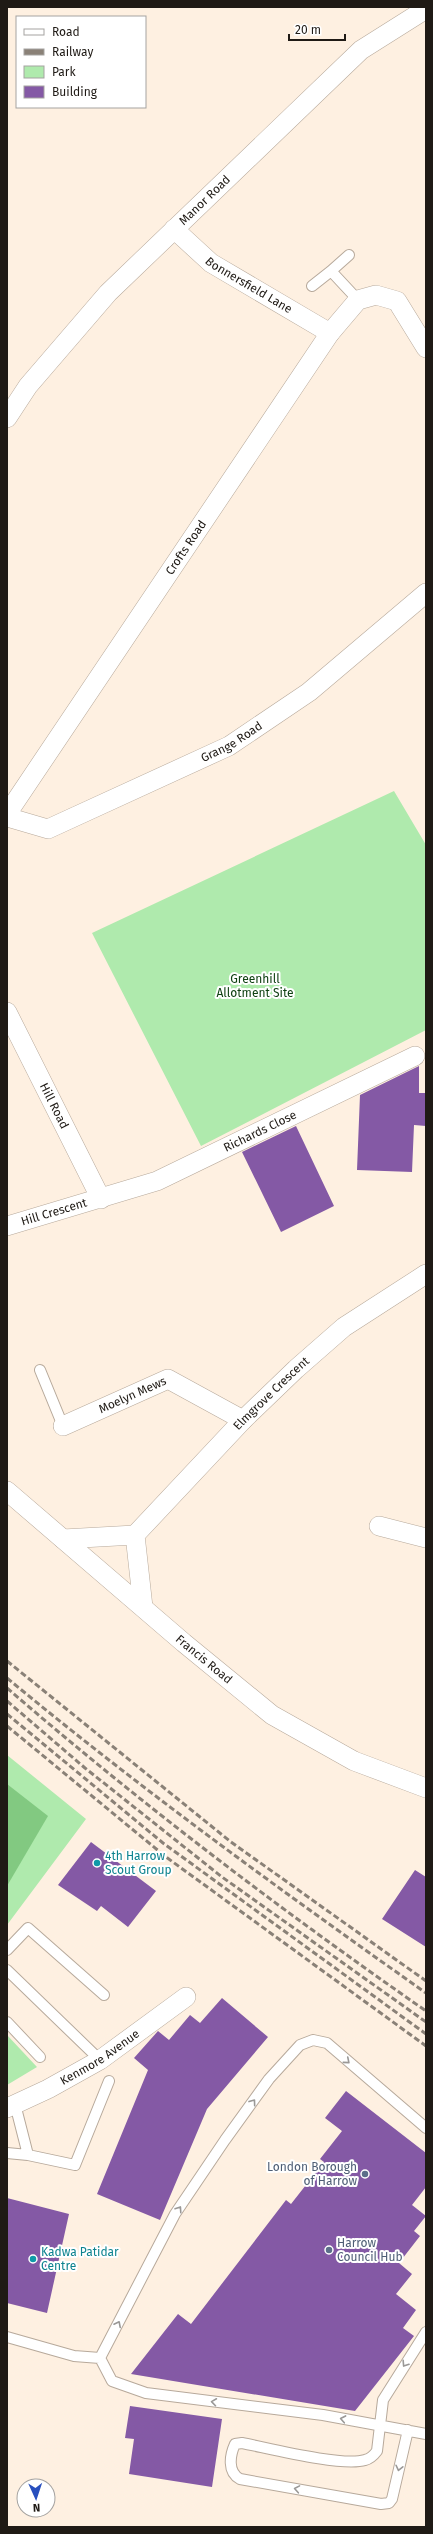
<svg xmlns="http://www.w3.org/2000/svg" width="433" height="2534" font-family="'Fira Sans',sans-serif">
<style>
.green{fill:#afeaad}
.forest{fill:#82c981}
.building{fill:#8459a5}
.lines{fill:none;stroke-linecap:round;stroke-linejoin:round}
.service-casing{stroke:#b7a99b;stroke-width:12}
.minor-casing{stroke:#b7a99b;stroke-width:20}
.service{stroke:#fff;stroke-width:10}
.minor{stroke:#fff;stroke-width:19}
.rail{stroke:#8a8177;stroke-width:3;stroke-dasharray:6 3;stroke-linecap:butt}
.oneway{stroke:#9a9896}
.culture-dot{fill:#0f9aa8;stroke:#fff;stroke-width:1.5}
.service-dot{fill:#5c6f8a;stroke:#fff;stroke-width:1.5}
.labels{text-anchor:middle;stroke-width:4;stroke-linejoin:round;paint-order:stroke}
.street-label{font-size:12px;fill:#1f1a15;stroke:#fff}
.park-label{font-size:12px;fill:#0f4112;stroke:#fff}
.culture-label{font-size:12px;fill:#0d838f;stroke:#fff;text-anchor:start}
.service-label{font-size:12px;fill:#4e5e75;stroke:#fff;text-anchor:end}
</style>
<rect width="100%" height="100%" fill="#fef0e1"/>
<path class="green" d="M394,791L426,845V1030L201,1146L92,933Z
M7,1755L86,1819L7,1925Z
M7,2035L37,2067L7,2085Z"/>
<path class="forest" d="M7,1784L48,1816L7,1886Z"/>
<path class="building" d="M419,1066V1093H426V1126L414,1125L412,1172L357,1170L360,1095Z
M296,1126L334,1206L281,1232L242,1152Z
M91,1842L156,1891L128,1927L101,1906L97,1911L58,1885Z
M415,1870L426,1877V1947L382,1919Z
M222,1998L268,2037L207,2109L160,2220L97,2194L148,2070L134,2058L158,2031L169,2040L190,2015L200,2023Z
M346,2091L426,2153V2187L412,2205L426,2216L414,2231L420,2236L399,2263L412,2274L396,2294L416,2310L403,2328L414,2336L355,2411L131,2374L178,2314L191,2324L286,2200L291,2204L324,2162L320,2159L342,2131L325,2118Z
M7,2198L69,2214L47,2313L7,2303Z
M130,2406L222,2419L212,2487L129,2474L134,2439L125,2438Z"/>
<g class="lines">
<defs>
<path id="service" d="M331,271L349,255
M312,286L331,271L358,300
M40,1370L63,1426
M7,1950L28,1928L104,1995
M7,1970L100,2060
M7,2022L40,2057
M15,2104L28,2155L75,2165L109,2081
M426,2128L327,2043L313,2040L300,2045L269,2079L225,2140L175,2214L100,2358L112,2381L146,2393L323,2415L426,2434
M7,2153L28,2155
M7,2337L74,2356L100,2358
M408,2430L392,2499L389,2503L381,2504L240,2479C227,2472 230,2455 235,2444L242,2443C268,2448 342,2467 365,2460C370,2459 374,2455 377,2451L383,2400L426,2332"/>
<g id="minor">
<path id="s1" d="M174,229L211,263L330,333"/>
<path id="s2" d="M7,418L28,386L108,293L361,50L426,9"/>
<path id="s3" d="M7,814L330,333L358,300L376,295L397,301L426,348"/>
<path id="s4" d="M7,817L48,829L229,746L309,692L426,593"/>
<path id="s5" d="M7,1012L101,1199"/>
<path id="s6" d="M7,1226L157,1181L415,1056"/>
<path id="s7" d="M63,1426L168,1379L243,1420"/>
<path id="s8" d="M7,1491L184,1643L272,1715L354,1761L426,1788"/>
<path d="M379,1526L426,1538"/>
<path d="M63,1539L135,1535"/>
<path id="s9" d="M143,1607L135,1535L243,1420L296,1369L344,1327L426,1274"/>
<path id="s10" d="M7,2108L48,2089L100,2060L186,1997"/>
</g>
</defs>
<use href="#service" class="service-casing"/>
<use href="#minor" class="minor-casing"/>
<use href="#service" class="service"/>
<use href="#minor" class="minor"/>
<path class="rail" d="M7,1661L231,1842L426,1981
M7,1678C142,1790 283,1892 426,1993
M7,1688C141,1804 281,1910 426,2011
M7,1701L85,1768L222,1877L426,2022
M7,1714L163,1843L426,2034
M7,1726L166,1857L426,2046"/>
</g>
<defs><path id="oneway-chevron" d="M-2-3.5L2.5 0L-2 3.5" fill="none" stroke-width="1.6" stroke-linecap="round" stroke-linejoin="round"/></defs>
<g class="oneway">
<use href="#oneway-chevron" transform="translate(347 2061) rotate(40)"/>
<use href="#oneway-chevron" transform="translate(253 2102) rotate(-54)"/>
<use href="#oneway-chevron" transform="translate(179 2209) rotate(-56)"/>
<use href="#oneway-chevron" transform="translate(118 2324) rotate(-63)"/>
<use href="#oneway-chevron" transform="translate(405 2364) rotate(123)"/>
<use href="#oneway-chevron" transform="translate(214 2402) rotate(-172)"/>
<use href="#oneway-chevron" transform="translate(343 2419) rotate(-169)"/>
<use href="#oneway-chevron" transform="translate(399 2468) rotate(103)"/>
<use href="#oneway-chevron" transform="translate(297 2489) rotate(-170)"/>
</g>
<g class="culture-dot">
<circle cx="97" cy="1863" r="4"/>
<circle cx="33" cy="2259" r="4"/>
</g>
<g class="service-dot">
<circle cx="365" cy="2174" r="4"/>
<circle cx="329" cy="2250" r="4"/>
</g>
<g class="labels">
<g class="street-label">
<text dy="4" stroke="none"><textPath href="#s2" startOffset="295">Manor Road</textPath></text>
<text dy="4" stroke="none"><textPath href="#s1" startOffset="94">Bonnersfield Lane</textPath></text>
<text dy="4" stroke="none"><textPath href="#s3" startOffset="321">Crofts Road</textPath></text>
<text dy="4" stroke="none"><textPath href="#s4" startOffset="246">Grange Road</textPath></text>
<text dy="4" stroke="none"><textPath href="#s5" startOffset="105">Hill Road</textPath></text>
<text dy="4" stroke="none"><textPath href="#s6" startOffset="271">Richards Close</textPath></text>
<text dy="4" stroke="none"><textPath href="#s6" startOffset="49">Hill Crescent</textPath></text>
<text dy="4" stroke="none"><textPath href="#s9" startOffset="269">Elmgrove Crescent</textPath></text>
<text dy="4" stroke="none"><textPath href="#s7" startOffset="76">Moelyn Mews</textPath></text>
<text dy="4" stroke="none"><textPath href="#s8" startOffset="259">Francis Road</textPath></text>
<text dy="4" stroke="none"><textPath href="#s10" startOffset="106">Kenmore Avenue</textPath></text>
</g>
<g class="park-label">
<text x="255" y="983">Greenhill<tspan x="255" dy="14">Allotment Site</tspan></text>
</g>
<g class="culture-label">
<text x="105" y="1860">4th Harrow<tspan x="105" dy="14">Scout Group</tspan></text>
<text x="41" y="2256">Kadwa Patidar<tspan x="41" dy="14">Centre</tspan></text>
</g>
<g class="service-label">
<text x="357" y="2171">London Borough<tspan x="357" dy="14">of Harrow</tspan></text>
<text x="337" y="2247" text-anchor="start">Harrow<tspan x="337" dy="14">Council Hub</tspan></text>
</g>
</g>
<rect width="433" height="2534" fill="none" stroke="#1f1a15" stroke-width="16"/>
<rect x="16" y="16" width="130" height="92" fill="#ffffff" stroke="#a5a3a1"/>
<rect x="24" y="29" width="20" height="6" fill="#ffffff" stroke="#a5a3a1"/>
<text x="52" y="36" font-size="12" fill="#1f1a15">Road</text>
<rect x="24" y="49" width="20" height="6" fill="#8a8177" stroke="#a5a3a1"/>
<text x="52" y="56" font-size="12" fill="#1f1a15">Railway</text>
<rect x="24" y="66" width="20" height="12" fill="#afeaad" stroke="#a5a3a1"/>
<text x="52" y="76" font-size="12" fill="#1f1a15">Park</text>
<rect x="24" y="86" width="20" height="12" fill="#8459a5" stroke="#a5a3a1"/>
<text x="52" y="96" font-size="12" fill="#1f1a15">Building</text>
<g transform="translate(36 2498) rotate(177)"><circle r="19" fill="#ffffff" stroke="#a5a3a1"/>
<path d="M0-3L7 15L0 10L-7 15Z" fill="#284fbe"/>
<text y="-6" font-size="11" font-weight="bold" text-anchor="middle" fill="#1f1a15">N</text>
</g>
<path d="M289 34v6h56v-6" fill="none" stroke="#1f1a15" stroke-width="2"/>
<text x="295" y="34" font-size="12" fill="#1f1a15" stroke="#ffffff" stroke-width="3" paint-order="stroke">20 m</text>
</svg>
